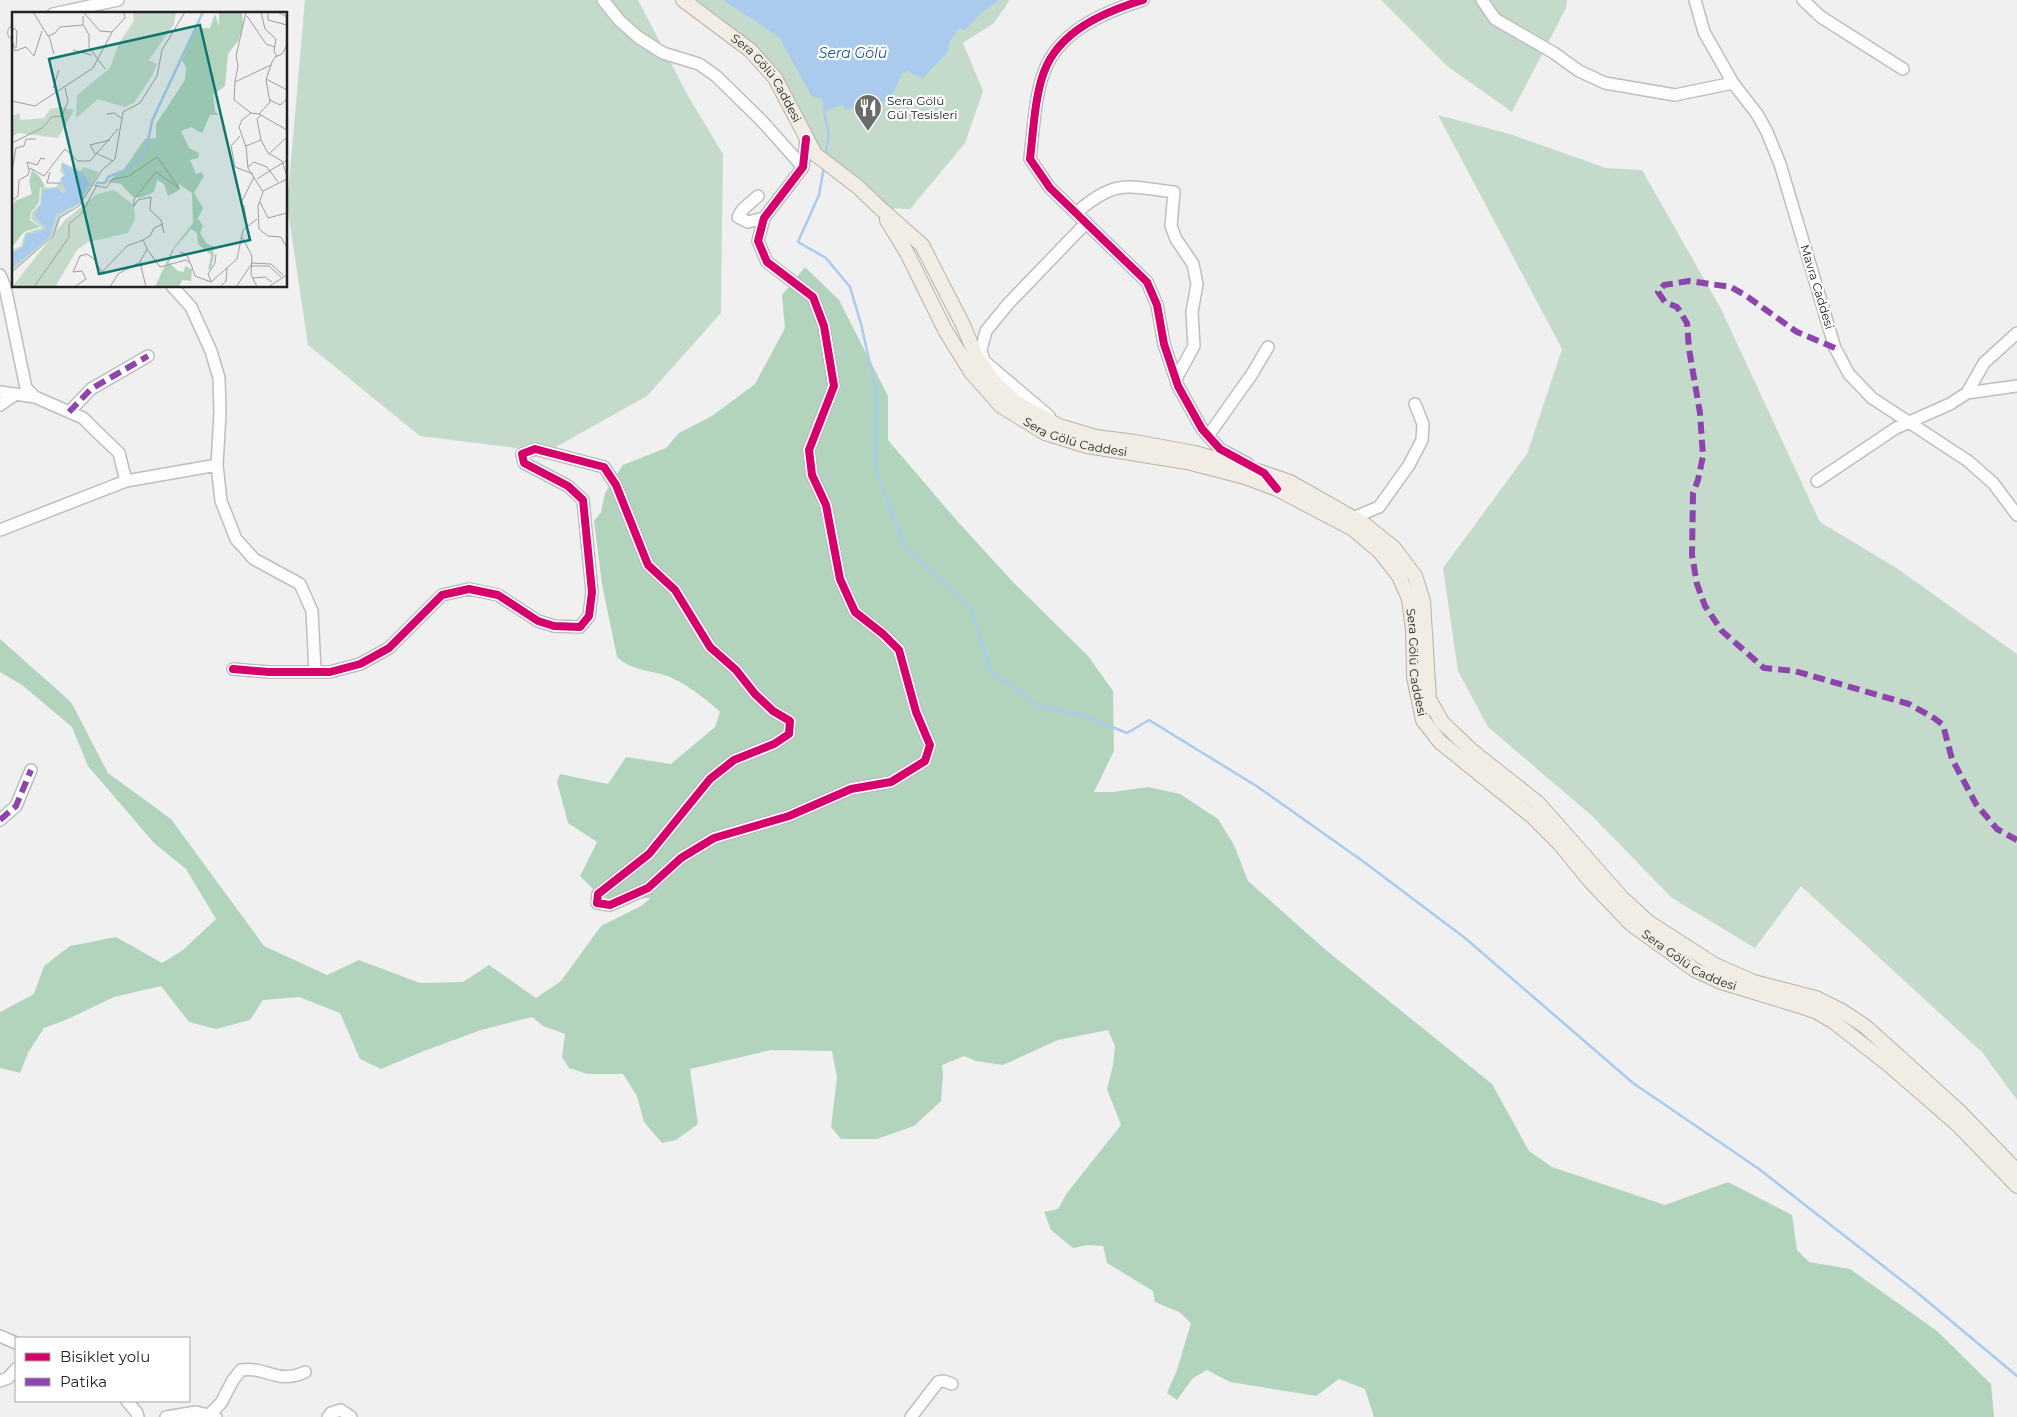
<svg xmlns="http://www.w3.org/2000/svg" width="2017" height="1417" font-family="Montserrat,sans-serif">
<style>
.green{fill:#c4dbcb}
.forest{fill:#b2d4bd}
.water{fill:#abcbee}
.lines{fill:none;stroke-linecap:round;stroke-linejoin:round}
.stream{stroke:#abcbee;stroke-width:2.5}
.minor-casing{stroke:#bebebe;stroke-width:14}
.major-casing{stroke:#b9b2a4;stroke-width:16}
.minor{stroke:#fdfdfd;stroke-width:11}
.major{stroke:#f1ede5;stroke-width:14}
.quiet{stroke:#8e44ad;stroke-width:6;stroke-dasharray:12 6;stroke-linecap:butt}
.cycleway-casing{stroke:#fff;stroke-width:11}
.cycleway{stroke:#d6006c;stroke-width:8}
.labels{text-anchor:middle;stroke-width:4.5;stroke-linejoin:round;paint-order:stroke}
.street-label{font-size:12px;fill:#222223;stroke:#fff}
.poi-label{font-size:12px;fill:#222223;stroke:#fff;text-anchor:start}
.water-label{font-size:14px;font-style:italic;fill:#155591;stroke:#fff}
.inset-river{fill:none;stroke:#abcbee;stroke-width:2.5}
.inset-road{fill:none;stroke:#9e9e9e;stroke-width:1}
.view{fill:#0f766e;fill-opacity:0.15;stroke:#0f766e;stroke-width:2.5}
.inset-edge{fill:none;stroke:#222223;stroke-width:2.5}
</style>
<rect width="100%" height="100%" fill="#f0f0f0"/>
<path class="green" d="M305,0H638L687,94L723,154L721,313L647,396L547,452L420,436L308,345L287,205Z
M683,0H1010L994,23L963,43L983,91L965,143L910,209L880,208L815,154L775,78Z
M1381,0H1567L1566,8L1512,112L1447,66Z
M1438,115L1510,134L1606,168L1642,170L1721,309L1820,522L1898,569L2017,654V1100L1982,1052L1801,886L1755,948L1672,898L1591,815L1488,727L1458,671L1443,568L1527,454L1562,349Z"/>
<path class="forest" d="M805,267L839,300L888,396V440L958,522L1013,582L1088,656L1113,691L1114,751L1094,792H1113L1148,787L1180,794L1218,819L1234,845L1248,881L1327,951L1492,1084L1529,1151L1552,1167L1665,1205L1728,1182L1792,1215L1797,1250L1809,1262L1850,1269L1937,1331L1991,1384L1994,1417H1374L1365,1389L1339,1379L1316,1396L1230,1382L1207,1370L1193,1378L1177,1400L1167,1393L1177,1370L1191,1323L1179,1312L1155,1302L1153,1291L1107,1263L1103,1246L1088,1245L1073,1248L1051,1230L1044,1212L1058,1209L1067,1193L1121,1125L1107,1089L1113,1065L1115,1046L1108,1030L1058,1040L1003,1065L976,1061L964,1056L942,1065L943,1073L941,1101L914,1126L877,1139H841L831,1127L837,1077L832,1051L771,1050L690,1069L698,1124L676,1140L662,1143L644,1122L637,1096L623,1074H588L569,1068L562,1057L565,1034L543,1026L532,1017L481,1030L424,1051L381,1069L360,1059L340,1013L299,997L263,1000L250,1020L216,1029L189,1022L161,986L114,997L68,1019L44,1028L28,1053L20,1073L0,1068V1012L34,994L44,966L70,946L116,937L162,963L183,950L216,919L186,869L154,843L88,766L72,727L22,685L0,672V639L71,702L108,773L171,819L264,946L327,975L359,960L420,983L463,982L489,965L536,998L561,981L601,926L641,906L651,898L608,899L592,888L580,876L597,842L568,823L557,782L560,774L608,784L626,757L671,764L715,727L720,712C707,699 681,680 664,675C647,670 631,670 617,657L602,584L594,521L601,512L605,493L623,465L666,448L679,433L712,416L755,384L785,328L782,295Z"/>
<path class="water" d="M723,0H998L996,3L982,12L965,30L959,28L949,43L948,52L923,78L907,71L902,74L890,100L845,110L843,105L824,111L822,99L812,97L779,37Z"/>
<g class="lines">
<path class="stream" d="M824,111L829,135L825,157
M824,167L819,195L798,242L826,258L850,287L861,324L877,395L875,468L905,547L971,608L991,672L1040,706L1085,716L1127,733L1149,720L1258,787L1364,862L1465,938L1633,1083L1759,1169L1914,1290L2017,1376"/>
<defs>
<path id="minor" d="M603,0L619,20L638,37L663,53L699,64L716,76L761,120L803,167
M1143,0C1104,12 1059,31 1044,72C1035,95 1033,133 1030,159L1050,188L1147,282L1157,305L1164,344L1178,386L1202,429L1220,449L1248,464
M1482,0L1495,19L1554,53L1579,71L1605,83L1675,95L1733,83
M1695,0L1704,32L1733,83L1757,114L1767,132L1780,164L1835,348L1849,374L1872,398L1968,461L1993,483L2017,515
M1803,0L1821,17L1903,69
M53,14L118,0
M14,32V33
M758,196L743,209L738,217L748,222L764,218
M1076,213C1115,179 1126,186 1174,192L1171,226L1176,239L1193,264L1197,284L1192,312L1194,346L1176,379
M0,275L5,287L26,388L35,397L83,418L95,430L119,453L126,481L0,530
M172,286L191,307L211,351L219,378L220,413L217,465
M0,392L35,397
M1967,393L1984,363L2017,333
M0,405L16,394
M69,412L91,389L148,356
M1049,416L984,361L981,350L986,331L1008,304L1086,223
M1208,436L1252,374L1268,347
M126,481L217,465L221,501L236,539L254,559L300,584L312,611L315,671
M1817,481L1896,428L1950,404L1967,393L2017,386
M1348,520L1379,507L1409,465L1422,440L1423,424L1415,404
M233,669L269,672H330L360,664L389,648L442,595L469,589L498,595L538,621L554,626L580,627L589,616L592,592L583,500L568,486L524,463L522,454L535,449L604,467L616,485L648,565L675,590L710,647L736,670L755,694L773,711L790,721L789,734L774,744L734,760L710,779L649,854L598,894L597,903L610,905L648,888L681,858L714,838L789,816L851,789L891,782L925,761L930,745L916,712L899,650L883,634L855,612L840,579L826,505L812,475L809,450L834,386L824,326L813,297L767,262L758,241L764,218L803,167L806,139
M0,820L16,806L31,770
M0,1336L16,1343
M0,1381L8,1378L16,1369
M127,1401L137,1413L138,1417
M209,1415L221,1403L233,1380L241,1370C267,1366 277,1385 305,1372
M166,1417L196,1412L216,1417
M328,1417L331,1413L341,1410L351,1417
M911,1417L938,1382L944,1381L952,1384"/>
<g id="major">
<path id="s1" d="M683,0L750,50L775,78L815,154L858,187L880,208L922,245L963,325L976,356L992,380L1016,403L1059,426L1096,437L1135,442L1195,453L1264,473L1290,482L1364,524L1394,548L1415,576L1423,601L1429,699L1442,722L1471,750L1538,803L1622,898L1648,922L1715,965L1754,982L1816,998L1842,1011L1866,1027L1960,1112L2017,1171"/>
<path id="s2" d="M887,220L907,253L945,330L971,372L1001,406L1045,433L1087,446L1187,462L1245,477L1277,489L1353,529L1380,552L1399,576L1409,599L1413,630L1414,677L1423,720L1440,742L1533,817L1560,844L1590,881L1631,924L1695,970L1721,982L1800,1006L1817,1012L1834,1022L1889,1065L1958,1125L2017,1186"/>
</g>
</defs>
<use href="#minor" class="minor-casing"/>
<use href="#major" class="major-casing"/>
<use href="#minor" class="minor"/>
<use href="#major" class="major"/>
<path class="quiet" d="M1835,348L1797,332L1745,295L1731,287L1689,281L1664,285L1658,292L1665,302L1677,307L1687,323L1689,349L1700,413L1703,456L1698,480L1693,493L1692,555L1697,584L1705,606L1722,631L1764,668L1795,671L1909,704L1934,718L1943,725L1952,759L1976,804L1997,829L2017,840
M69,412L91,389L148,356
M0,820L16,806L31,770"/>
<defs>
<path id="cycleway" d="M1143,0C1104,12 1059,31 1044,72C1035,95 1033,133 1030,159L1050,188L1147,282L1157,305L1164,344L1178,386L1202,429L1220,449L1264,473L1277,489
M233,669L269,672H330L360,664L389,648L442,595L469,589L498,595L538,621L554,626L580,627L589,616L592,592L583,500L568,486L524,463L522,454L535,449L604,467L616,485L648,565L675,590L710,647L736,670L755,694L773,711L790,721L789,734L774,744L734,760L710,779L649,854L598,894L597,903L610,905L648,888L681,858L714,838L789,816L851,789L891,782L925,761L930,745L916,712L899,650L883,634L855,612L840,579L826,505L812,475L809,450L834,386L824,326L813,297L767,262L758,241L764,218L803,167L806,139"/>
</defs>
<use href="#cycleway" class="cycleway-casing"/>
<use href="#cycleway" class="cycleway"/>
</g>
<defs>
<symbol id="restaurant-pin" viewBox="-11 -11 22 30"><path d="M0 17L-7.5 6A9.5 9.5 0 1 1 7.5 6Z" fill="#6a6a6b" stroke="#fff"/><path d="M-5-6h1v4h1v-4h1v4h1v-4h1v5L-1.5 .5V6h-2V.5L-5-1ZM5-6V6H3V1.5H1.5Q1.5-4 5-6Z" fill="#fff"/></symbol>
</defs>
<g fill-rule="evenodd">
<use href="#restaurant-pin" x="852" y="92" width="32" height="43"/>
</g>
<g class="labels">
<g class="street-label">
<text dy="4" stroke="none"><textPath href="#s1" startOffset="116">Sera Gölü Caddesi</textPath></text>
<text transform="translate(1817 287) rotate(73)" y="4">Mavra Caddesi</text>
<text dy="4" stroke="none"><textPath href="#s2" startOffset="301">Sera Gölü Caddesi</textPath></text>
<text dy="4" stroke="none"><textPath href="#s2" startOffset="751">Sera Gölü Caddesi</textPath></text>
<text dy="4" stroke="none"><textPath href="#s2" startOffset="1171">Sera Gölü Caddesi</textPath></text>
</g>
<g class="poi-label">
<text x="887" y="105">Sera Gölü<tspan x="887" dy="14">Gül Tesisleri</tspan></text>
</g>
<g class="water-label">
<text x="853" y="58">Sera Gölü</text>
</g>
</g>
<g transform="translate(12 12)">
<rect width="275" height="275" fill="#f0f0f0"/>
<path d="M121,0H164L162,12L137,48L145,52L141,62L122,91L112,95L86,87L64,106L65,83L98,56L107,31L122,9ZM49,95L62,98L46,126L6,121L0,125V104L7,101L9,108L32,106L38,97ZM50,150L68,159L72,155L87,160L70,190L49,205L44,220L0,260V238L9,234L13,221L30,216L19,207L20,200L28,192L29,176L44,175L52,164L48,159ZM102,178L122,193L123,207L116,221L76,230L65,238L43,275H0L53,208L85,182Z" fill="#c4dbcb"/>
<path d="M207,0H230L231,14L226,29L216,42L213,74L201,83L203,100L207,103H198L190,121L179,115L169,119L177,136L187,141L186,146L178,148L184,162L189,160L192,164L182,181L191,196L186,206L191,214L188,221L195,232L201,234L202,244L199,256L196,258L199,243L186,232L185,221L179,217L162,237L157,251L166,259L172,260L173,254L180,257L179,269L170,268L167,275H143L160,238L181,211L180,181L167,172L166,179L156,184L152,172L145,168L142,180L128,186L121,185L109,172L95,170L112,157L133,127L144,126V112L173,68L174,55L170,49L181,23L185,16H198L203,2L207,14ZM20,158L28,165L33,175L28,176L27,191L19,200L18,208L28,215L12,220L0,235V195L3,189L20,182L17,169Z" fill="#b2d4bd"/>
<path d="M49,151L72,162L78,172L66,192L44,203L38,225L0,256V241L11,235L14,223L34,217L22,203L30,190V178L45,176L51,182L54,179L48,167L53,163Z" fill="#abcbee"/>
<path class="inset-river" d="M84,171H93L96,165L118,156L134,140L140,109L191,0"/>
<path class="inset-road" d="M21,0L36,24L43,21L48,15L71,13M249,0L253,17L264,27L262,40L265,44M256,0V8L275,13M265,0L274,4L275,12M71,4V12L77,23V35L93,57M235,4L254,32L263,35M0,20L2,16L5,19L4,36M100,20L113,6L112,0M37,24L42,42M0,28L3,39L14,35L22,44L30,19M61,38L80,43M259,53L223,70L222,88L239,101L230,108L227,115L234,135L236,156L251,180L246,194L247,217L256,224L269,225L275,236M254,67L275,78M223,70L226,54L224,44L234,0M41,76L47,58M258,88L268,93L275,87M0,89L23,94L81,56L100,20L88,19L71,0M239,101L247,102L275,118M95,102L102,101L109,106M247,102L258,90L254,68L260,50L263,45L270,42L275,33M249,103L245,107L249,128L256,141L270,149L275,164M228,124L219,134L223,155L241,162M0,131L30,116L40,105L50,104L56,89L53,76M234,134L249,128M84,141L101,149M83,142L78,133L98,128M257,142L275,125M236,155L242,150L255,155L266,170M17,158L15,150L25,153L29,146L33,147M0,159L4,136L12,134L14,127H24M38,160L35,171H48M245,167L275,148M82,173L94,176L101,167L117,164L145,145L168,177L144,160L122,187V194L126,188L139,185L138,198L149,208L152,221M251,179L275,167M0,189L6,184L7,168L16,163L18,156L32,164L53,137L66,149H78L106,117M248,190L256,206L275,201M235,213L232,194L229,191L242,165M230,225L240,244L239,262L245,275M135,237L131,228L138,224L142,216L151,212M168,240L174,242L178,250M128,250L134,275M240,251L259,252L271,263M240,254H257L269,265M0,260L41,224L47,206L67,194L90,158L103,147L111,100L128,91L145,64L150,38L173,0M241,266L253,265L260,270M199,269L196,262L203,251L204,242M209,274L214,269L215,256M22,275L57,225V212L70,201L85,173M62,275L74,267L70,259L61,260L68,244L75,242L82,247L90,260L115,234L131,228M98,275L106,262L128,250L135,237L148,255L174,248L179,252L183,264L199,270L225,247L231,218L245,207M224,275L239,253M256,275L275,263"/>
<path class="view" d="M188,13L238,228L87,262L37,47Z"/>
<rect width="275" height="275" class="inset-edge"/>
</g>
<rect x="15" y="1337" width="175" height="65" fill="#ffffff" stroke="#a7a7a7"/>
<rect x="25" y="1353" width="25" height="8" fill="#d6006c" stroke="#a7a7a7"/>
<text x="60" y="1362" font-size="15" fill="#222223">Bisiklet yolu</text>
<rect x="25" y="1378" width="25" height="8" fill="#8e44ad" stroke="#a7a7a7"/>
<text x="60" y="1387" font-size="15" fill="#222223">Patika</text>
</svg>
